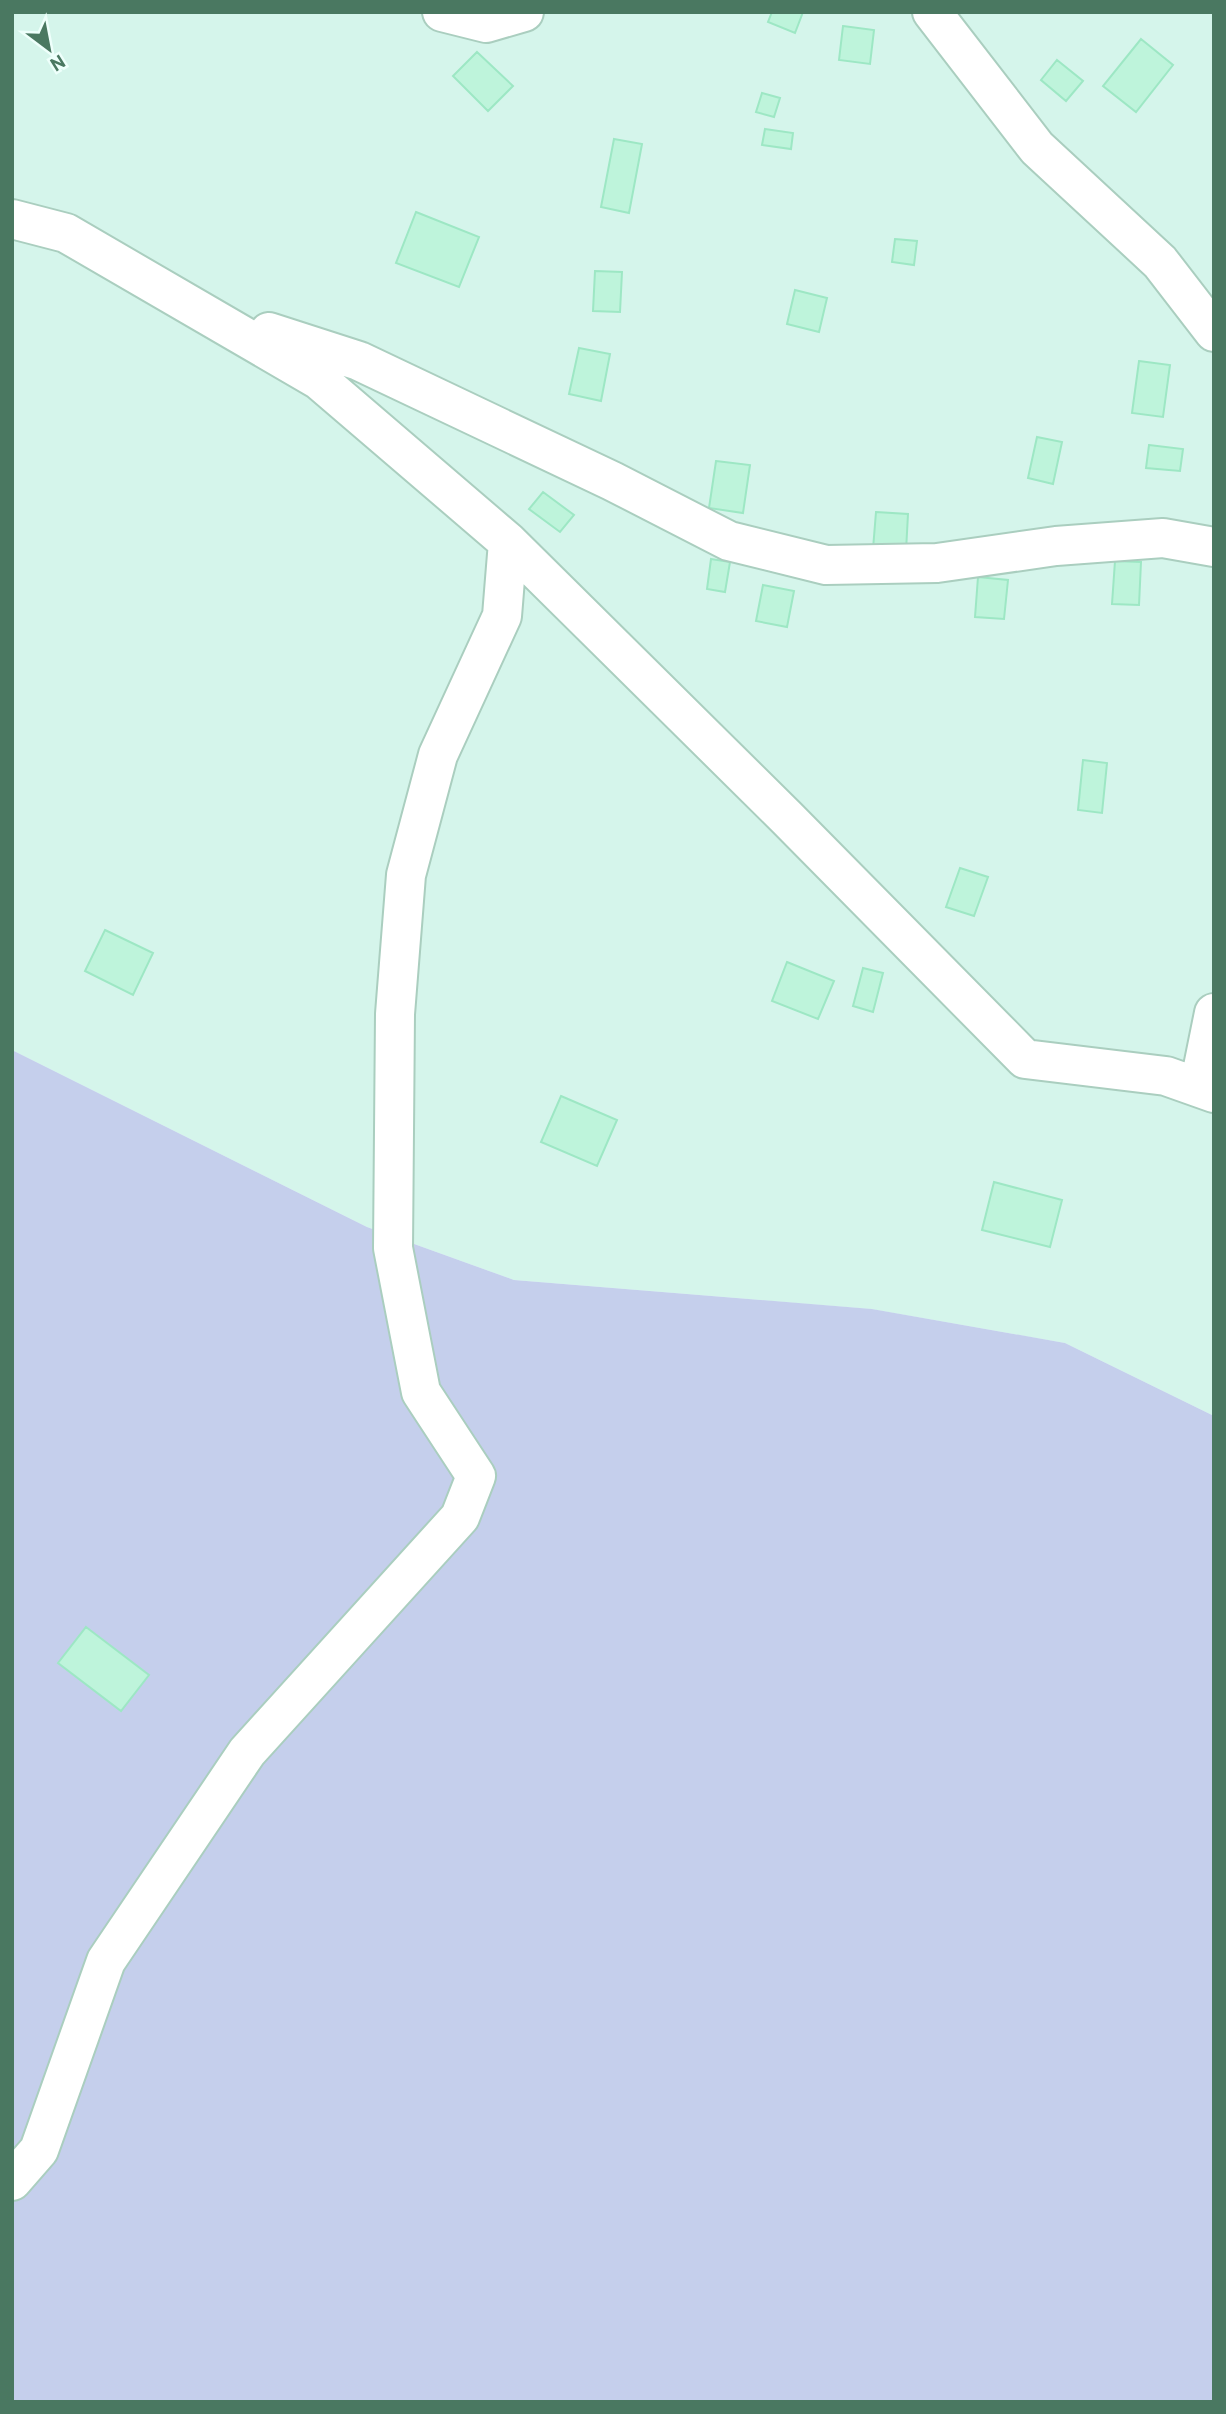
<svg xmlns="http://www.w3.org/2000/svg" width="1226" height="2414" font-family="Overpass,sans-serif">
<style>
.residential{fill:#d5f5eb}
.green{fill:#c5cfec}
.building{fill:#bef4db;stroke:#9de7c4;stroke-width:2}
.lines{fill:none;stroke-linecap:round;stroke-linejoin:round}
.minor-casing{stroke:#aacebf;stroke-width:42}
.minor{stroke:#fff;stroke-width:38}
</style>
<rect width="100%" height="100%" fill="#e7fdf8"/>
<path class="residential" d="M12,12H1214V1416L1065,1343L871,1309L514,1280L367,1227L12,1050Z"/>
<path class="green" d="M12,1050L367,1227L514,1280L872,1309L1065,1343L1214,1416V2402H12Z"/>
<path class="building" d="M772,12H803L795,33L768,22Z
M843,26L874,30L870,64L839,60Z
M1141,39L1173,65L1136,112L1103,86Z
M477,52L513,86L488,111L453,76Z
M1057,60L1083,81L1066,101L1041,80Z
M762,93L780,98L774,117L756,112Z
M765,129L793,133L791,149L762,145Z
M614,139L642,144L629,213L601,207Z
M416,212L479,237L459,287L396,263Z
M895,239L917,241L914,265L892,262Z
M595,271L622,272L620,312L593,311Z
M795,290L827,298L819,332L787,324Z
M579,348L610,354L601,401L569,394Z
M1139,361L1170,365L1163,417L1132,413Z
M1037,437L1062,442L1053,484L1028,478Z
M1149,445L1183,449L1180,471L1146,468Z
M716,461L750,465L743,513L709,508Z
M543,492L574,515L560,532L529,509Z
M876,512L908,514L906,551L873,549Z
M711,559L730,562L725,592L707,589Z
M1115,561L1141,562L1139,605L1112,604Z
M978,577L1008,580L1004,619L975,617Z
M763,585L794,591L787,627L756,621Z
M1083,760L1107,763L1102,813L1078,810Z
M960,868L988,877L974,916L946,907Z
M105,930L153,953L133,995L85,971Z
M787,962L834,981L818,1019L772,1001Z
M863,968L883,973L873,1012L853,1006Z
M561,1096L617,1120L597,1166L541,1142Z
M994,1182L1062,1200L1050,1247L982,1230Z
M86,1627L149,1675L121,1711L58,1663Z"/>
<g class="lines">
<defs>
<path id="minor" d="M442,12L486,23L524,12
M932,12L1037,148L1160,262L1214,332
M12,219L66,233L319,380L508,542L787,818L1025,1059L1166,1076L1214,1093
M269,332L359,361L612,481L729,541L826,565L937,563L1056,546L1163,538L1214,547
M1199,1087L1214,1013
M12,2181L39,2150L106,1961L247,1752L460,1517L476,1476L421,1392L393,1248L395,1014L406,875L438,755L502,616L508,542"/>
</defs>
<use href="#minor" class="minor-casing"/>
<use href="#minor" class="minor"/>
</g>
<rect width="1226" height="2414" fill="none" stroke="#4a7861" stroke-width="28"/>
<g transform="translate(49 49) rotate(148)" stroke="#eefffb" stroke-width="5" paint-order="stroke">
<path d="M0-5L12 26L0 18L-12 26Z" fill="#4a7861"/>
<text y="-10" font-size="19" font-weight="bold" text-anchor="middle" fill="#4a7861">N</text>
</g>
</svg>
